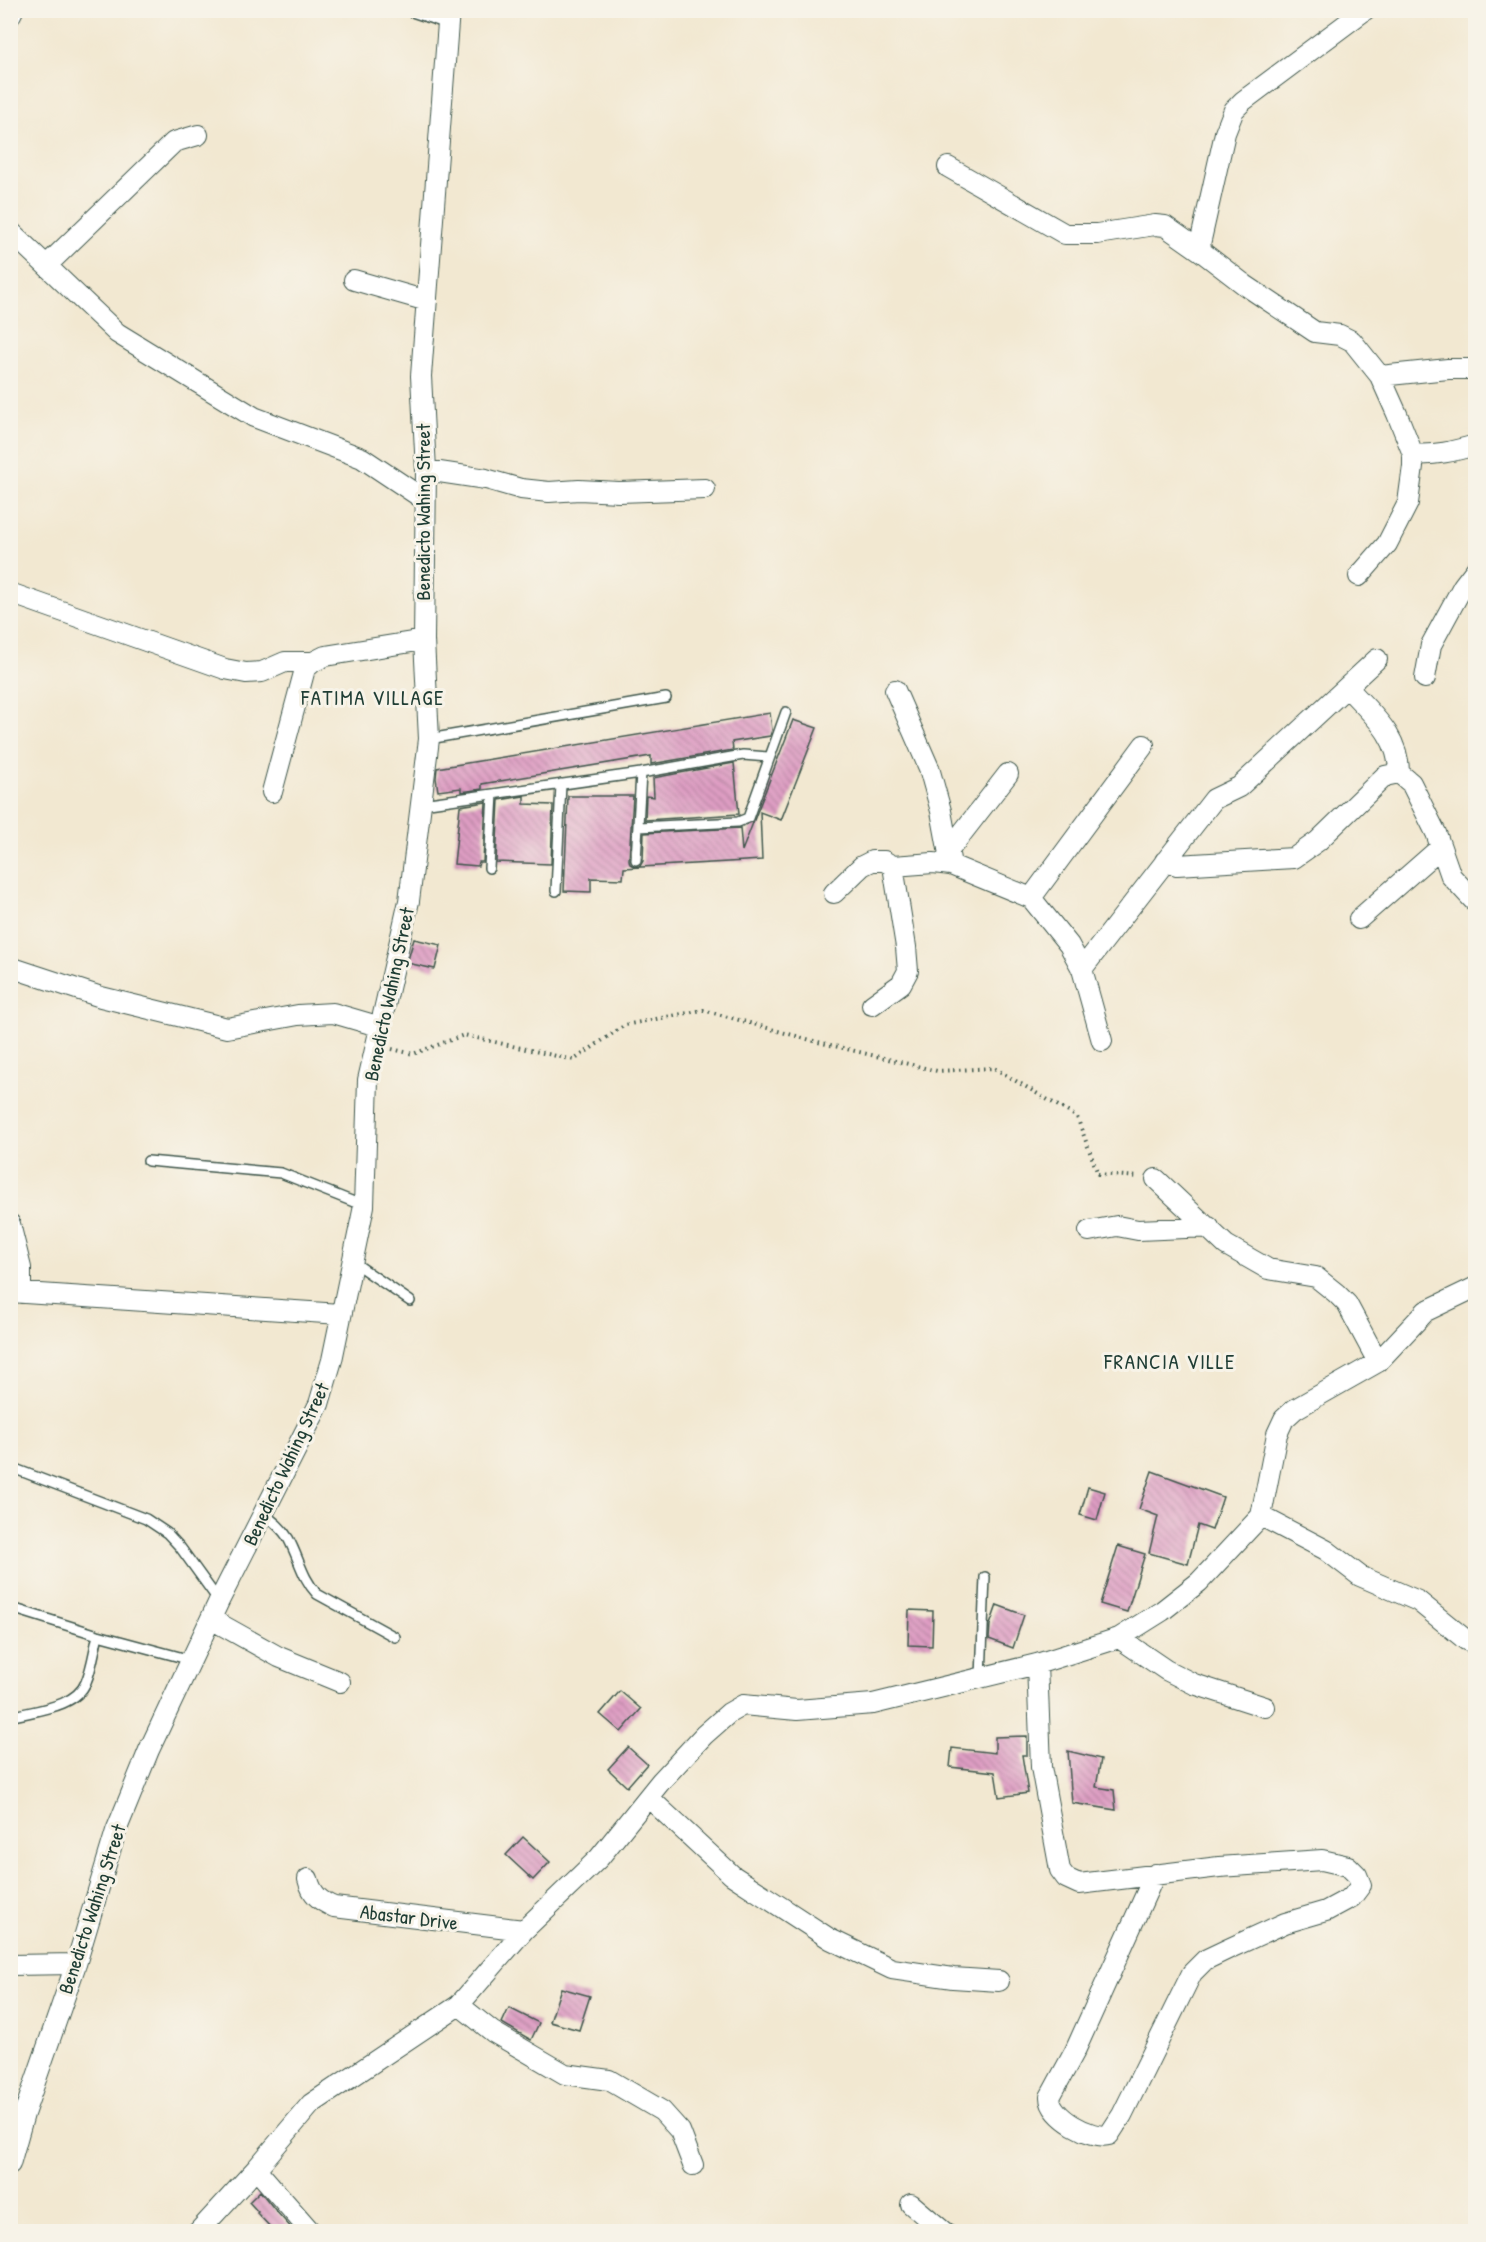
<svg xmlns="http://www.w3.org/2000/svg" width="1486" height="2242" font-family="'Patrick Hand',sans-serif">
<style>
.building{fill:url(#building-back-hatch)}
.lines{fill:none;stroke-linecap:round;stroke-linejoin:round}
.service-casing{stroke:#3f574c;stroke-width:12}
.minor-casing{stroke:#3f574c;stroke-width:22}
.path{stroke:#3f574c;stroke-width:4;stroke-dasharray:1.5 4.5;stroke-linecap:butt}
.service{stroke:#fff;stroke-width:9}
.minor{stroke:#fff;stroke-width:20}
.labels{text-anchor:middle;stroke-width:6;stroke-linejoin:round;paint-order:stroke}
.street-label{font-size:20px;fill:#1f3d34;stroke:#f7f3e8}
.neighbourhood-label{font-size:21px;letter-spacing:1.5px;fill:#1f3d34;stroke:#f7f3e8}
</style>
<defs>
<pattern id="building-back-hatch" width="6" height="6" patternUnits="userSpaceOnUse" patternTransform="scale(1.5)"><rect width="6" height="6" fill="#de9dc3"/><path d="M-1 5l2 2M0 0l6 6M5-1l2 2" fill="none" stroke="#b3819f"/></pattern>
</defs>
<rect width="100%" height="100%" fill="#f7f3e8"/>
<filter id="ink" filterUnits="userSpaceOnUse"><feTurbulence type="fractalNoise" baseFrequency=".0167" numOctaves="2"/><feDisplacementMap in="SourceGraphic" scale="12" xChannelSelector="R" yChannelSelector="G"/><feConvolveMatrix kernelMatrix="1 2 1 2 8 2 1 2 1" color-interpolation-filters="sRGB"/></filter>
<filter id="wash" filterUnits="userSpaceOnUse"><feTurbulence type="fractalNoise" baseFrequency=".008" numOctaves="4" result="noise"/><feDisplacementMap in="SourceGraphic" scale="24" xChannelSelector="R" yChannelSelector="G"/><feGaussianBlur stdDeviation="1.35" result="paint"/><feColorMatrix in="noise" values="0 0 0 0 0 0 0 0 0 0 0 0 0 0 0 0 0 1.4 0 .05"/><feComposite in="paint" operator="in"/></filter>
<g filter="url(#wash)">
<rect width="100%" height="100%" fill="#f2e8d1"/>
<g id="blocks">
<path class="building" d="M770,713L772,730L770,736L732,742L733,750L651,764V756L482,784V789L461,792V788L438,791L436,778L437,768Z
M793,720L817,728L781,820L760,812L762,860L624,868L623,879L591,878V892L564,891L568,796H633L629,860L630,864L635,867L640,866L643,861L644,833L740,828L742,851Z
M734,763L739,814L645,820L646,796L654,797L653,778Z
M524,796V804L553,805L551,864L496,862L499,800Z
M486,802L483,862H479L478,866L454,864L460,806Z
M414,939L441,945L435,969L407,963Z
M1152,1471L1223,1497L1212,1530L1198,1525L1188,1564L1149,1553L1158,1516L1139,1509Z
M1088,1487L1105,1492L1097,1520L1080,1515Z
M1118,1546L1145,1554L1127,1612L1100,1604Z
M997,1605L1024,1615L1013,1648L989,1639L990,1625Z
M909,1610L933,1611L932,1646L908,1645Z
M620,1691L641,1709L621,1732L600,1714Z
M1027,1736V1755H1022L1028,1793L999,1797L995,1772L950,1767L952,1748L995,1753V1737Z
M628,1747L647,1764L627,1787L608,1769Z
M1068,1751L1101,1759L1096,1787L1114,1790L1116,1810L1072,1803Z
M523,1837L550,1862L533,1880L506,1855Z
M561,1988L590,1996L579,2030L550,2022Z
M509,2008L539,2023L531,2040L502,2023Z
M260,2191L276,2211L295,2232H275L257,2213L258,2212L249,2202Z"/>
</g>
</g>
<g filter="url(#ink)">
<use href="#blocks" fill-opacity="0" stroke="#3f574c" stroke-width="1.5"/>
<g class="lines">
<defs>
<path id="service" d="M406,10L448,24
M429,739L666,698
M422,804L641,773L743,755L768,757
M639,827L738,822L748,818L786,712
M636,860L641,773
M489,868L493,794
M556,891L561,784
M148,1161L281,1173L364,1206
M353,1262L410,1301
M10,1467L146,1519L167,1533L180,1547L219,1601
M264,1514C273,1521 282,1528 288,1538C299,1558 302,1578 317,1594L395,1637
M15,1609L98,1635L191,1660
M981,1677L985,1577
M10,1717C34,1710 76,1708 86,1682C92,1668 94,1651 98,1635"/>
<path id="minor" d="M10,16L13,10
M948,167L1065,234H1097L1155,225L1165,226L1202,252
M10,231L117,333L254,417L362,458L425,500
M47,265L174,142L198,135
M354,280L427,301
M1380,376L1448,369H1476
M1413,454C1435,456 1454,451 1476,445
M426,470L486,479L521,489L549,492L579,490L619,492L705,489
M1359,576L1387,544L1408,503L1413,466V454L1397,414L1380,376L1352,341L1340,335L1315,332L1245,285L1202,252L1200,244L1225,133L1234,110L1243,101L1365,10
M10,593L225,669L246,673L262,672L285,662H313
M1425,678L1431,645L1463,586L1476,569
M1348,688C1372,715 1399,735 1399,773L1411,783L1436,833L1451,876L1476,903
M895,690L929,768L941,811L951,865
M272,792L305,669L313,662L325,656L424,640
M949,850L1008,774
M1165,861L1177,865L1294,858L1318,841L1385,776L1399,773
M834,893L862,866L872,861H884L893,866L933,863L951,865L1031,898
M1359,919L1440,848
M10,967L101,997L227,1028L298,1015L333,1013L381,1027
M1082,969L1214,799L1239,787L1377,659
M872,1005L901,984L908,971L906,947L893,866
M1102,1041L1082,969L1069,945L1031,898L1144,745
M1156,1179L1226,1245L1268,1269L1316,1277L1336,1293L1347,1304L1378,1362
M10,1224L21,1268V1293
M1089,1231L1117,1226L1138,1230L1209,1227
M10,1292L340,1314
M1261,1516L1326,1550L1360,1576L1418,1601L1466,1640L1476,1644
M211,1619L279,1657L340,1682
M1119,1638L1166,1670L1194,1684L1265,1707
M1037,1664L1041,1767L1060,1870L1066,1878L1079,1884L1219,1867L1322,1860L1348,1866L1357,1875L1361,1885L1352,1897L1326,1911L1285,1923L1228,1949L1205,1960L1192,1973L1122,2115L1109,2135C1092,2140 1050,2117 1050,2097L1075,2051L1155,1874
M648,1797L732,1875L830,1939L892,1969L953,1978L999,1981
M308,1879C312,1895 320,1901 334,1907L524,1930
M10,1965L76,1964
M459,2005L493,2032L565,2074L609,2080L662,2111L680,2131L693,2165
M10,2164L24,2114L76,1964L116,1831L149,1750L219,1601L319,1404L332,1360L364,1206L368,1080L409,901L429,739L424,640L426,470L421,376L449,10
M256,2169L311,2232
M911,2204L944,2232
M198,2232L256,2169L311,2104L459,2005L524,1930L599,1858L661,1781L704,1735L729,1713L743,1705L797,1710L873,1704L1037,1664L1119,1638L1162,1611L1199,1582L1261,1516L1277,1434L1284,1419L1295,1409L1378,1362L1426,1311L1476,1287"/>
</defs>
<use href="#service" class="service-casing"/>
<use href="#minor" class="minor-casing"/>
<path class="path" d="M392,1049L413,1054L464,1035L574,1060L625,1025L703,1010L814,1041L937,1071L994,1068L1077,1117L1098,1174L1139,1177"/>
<use href="#service" class="service"/>
<use href="#minor" class="minor"/>
</g>
</g>
<g class="labels">
<g class="street-label">
<text transform="translate(423 512) rotate(-90)" y="7">Benedicto Wahing Street</text>
<text transform="translate(389 994) rotate(-78)" y="7">Benedicto Wahing Street</text>
<text transform="translate(286 1464) rotate(-65)" y="7">Benedicto Wahing Street</text>
<text transform="translate(92 1909) rotate(-72)" y="7">Benedicto Wahing Street</text>
<text transform="translate(409 1917) rotate(7)" y="7">Abastar Drive</text>
</g>
<g class="neighbourhood-label">
<text x="373" y="705">FATIMA VILLAGE</text>
<text x="1170" y="1369">FRANCIA VILLE</text>
</g>
</g>
<rect width="1486" height="2242" fill="none" stroke="#f7f3e8" stroke-width="36"/>
</svg>
